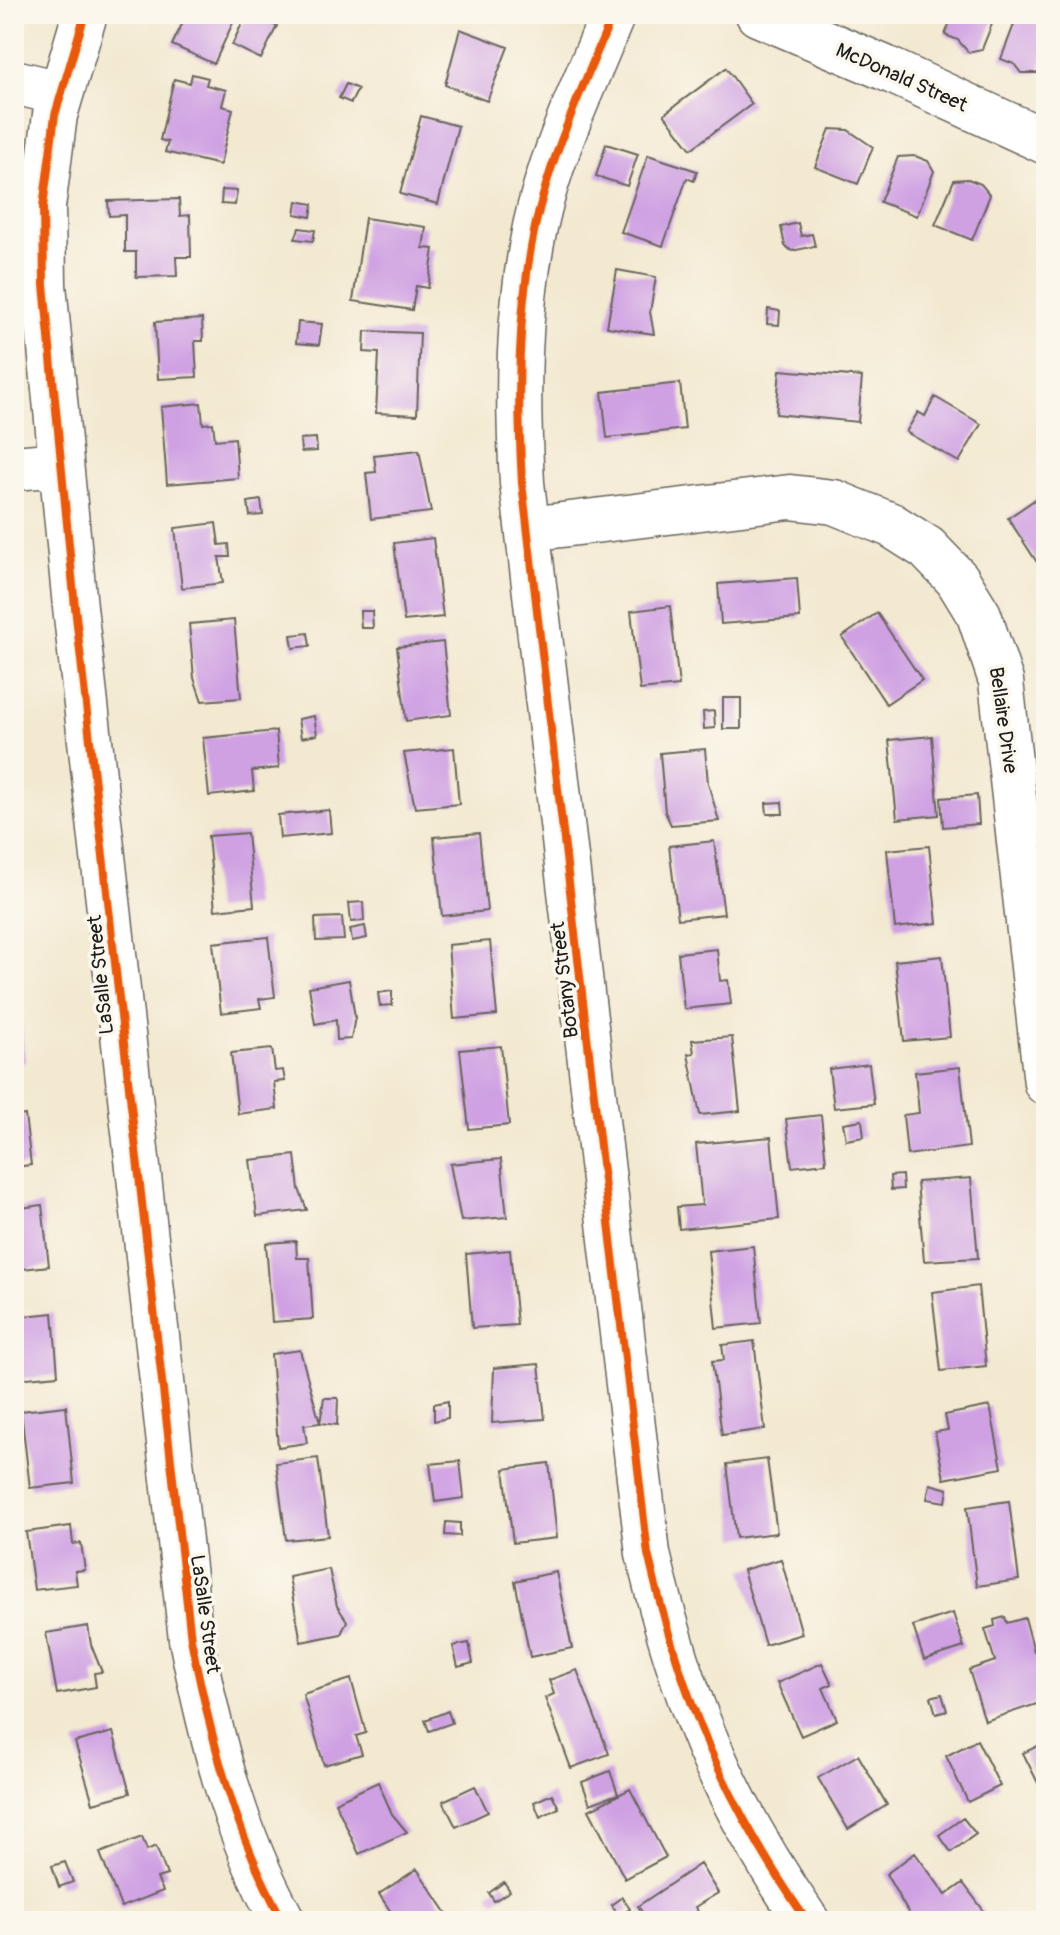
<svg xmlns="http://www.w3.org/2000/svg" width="1060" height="1935" font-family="Pangolin,sans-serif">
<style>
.building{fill:#cfa1e3}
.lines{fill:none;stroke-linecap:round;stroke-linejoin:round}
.minor-casing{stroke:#67645b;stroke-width:47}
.minor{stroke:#fff;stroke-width:44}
.cycleway-casing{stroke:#fbf7ec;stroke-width:13}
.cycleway{stroke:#e8590c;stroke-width:8}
.labels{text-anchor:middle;stroke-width:7;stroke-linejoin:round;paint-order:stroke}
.street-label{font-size:20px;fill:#1c1c1c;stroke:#fbf7ec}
</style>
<rect width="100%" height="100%" fill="#fbf7ec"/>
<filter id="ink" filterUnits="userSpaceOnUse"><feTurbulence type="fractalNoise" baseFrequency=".0125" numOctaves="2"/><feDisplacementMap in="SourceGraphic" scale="16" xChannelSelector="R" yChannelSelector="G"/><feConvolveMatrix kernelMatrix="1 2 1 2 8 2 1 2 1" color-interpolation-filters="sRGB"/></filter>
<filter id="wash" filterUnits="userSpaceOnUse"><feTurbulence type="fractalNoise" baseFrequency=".006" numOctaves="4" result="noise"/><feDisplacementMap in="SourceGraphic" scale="32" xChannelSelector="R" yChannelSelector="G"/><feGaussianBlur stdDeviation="1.8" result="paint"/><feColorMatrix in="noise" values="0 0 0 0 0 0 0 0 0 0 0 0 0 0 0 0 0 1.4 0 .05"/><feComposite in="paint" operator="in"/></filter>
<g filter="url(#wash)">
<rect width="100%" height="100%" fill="#f3e9d1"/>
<g id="blocks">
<path class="building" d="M187,14H237L214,64L172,45Z
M953,14H996L982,49L968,52L958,40L945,35Z
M1018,14L1046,24V53L1038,73H1021L1014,64L1001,59Z
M245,17L277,26L261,59L232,45Z
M460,29L508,47L487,101L445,85Z
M726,68L752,104L691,149L664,114Z
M192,74L208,78L206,85L226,90L222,106L233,109L220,165L165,152L168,142L160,140L174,79L190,83Z
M346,84L358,89L351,103L339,98Z
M421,116L458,126L438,204L400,194Z
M830,129L848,130L873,147L858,184L815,167Z
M606,144L638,154L627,186L596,176Z
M648,155L697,171L694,181L687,178L663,246L621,232Z
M915,156L928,161L934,171L917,216L880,202L898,157Z
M968,179L981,184L990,195L972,240L935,225L954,180Z
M222,190L237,191L235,205L221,204Z
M179,199L180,216L190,215L191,257H176L177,276L136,277V252H125V215L109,216L108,201Z
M297,201L313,204L311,217L295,214Z
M365,218L426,227L423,248L434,249L428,288L416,286L412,310L353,301Z
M798,223L801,236L812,234L815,246L792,251L785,246L781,227Z
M299,228L315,230L313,241L295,239Z
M617,270L656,277L650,312L654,334L607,327Z
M768,309L780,311L779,325L767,324Z
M202,319L203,341H195L197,377L158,379L155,322Z
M298,322L322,324L319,345L296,343Z
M365,331L420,333L417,415L376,413L379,353L364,352Z
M780,370L862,377L858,422L776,414Z
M680,383L685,429L607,438L602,392Z
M935,397L981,424L959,462L906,432L918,412L925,416Z
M201,403L203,424L213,423L215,440L235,438L238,478L167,484L161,407Z
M316,438L317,451L301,452L300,439Z
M419,450L431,512L371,519L366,473L376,472L374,455Z
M1046,492V564L1040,567L1008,518Z
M261,500L263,515L250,516L248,502Z
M216,523L219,545L229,544L230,557H219L223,583L182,588L175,528Z
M433,538L443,617L404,621L394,543Z
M797,578L800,618L721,624L718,584Z
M670,606L679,686L640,690L631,611Z
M360,611H372L373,628H361Z
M877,613L922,680L886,704L842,637Z
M234,620L241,698L202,701L194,678L189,624Z
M308,633L310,646L293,648L291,635Z
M443,642L451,715L406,721L397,647Z
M723,698H741V729H723Z
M714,711L715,728L704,729L703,712Z
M314,716L317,735L301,738L298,719Z
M276,731L279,768L252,771L254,791L209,796L203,738Z
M932,736L939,815L897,819L889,740Z
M454,748L459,804L415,808L404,753Z
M705,749L708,783L719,821L671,825L665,812L660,753Z
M977,795L979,824L943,827L941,798Z
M782,802L783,814H767L766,803Z
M329,810L331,833L280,838L278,815Z
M247,833L254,906L215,910L208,836Z
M479,833L487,911L442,916L434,837Z
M714,841L724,914L678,919L669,846Z
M929,846L937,923L895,928L887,850Z
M363,902L364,921L351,922L349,903Z
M342,917L344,940L316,941L315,918Z
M365,926L367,938L352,941L350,929Z
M268,937L275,997L259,999L261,1008L221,1013L213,943Z
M490,941L497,1015L454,1019L448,945Z
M717,949L720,981L728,980L731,1004L684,1009L678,953Z
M942,956L950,1037L904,1041L895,961Z
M349,980L355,1017L351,1039L337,1040L336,1020L315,1024L309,987Z
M17,988L25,1062L14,1064V989Z
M392,991V1005L380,1006L378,993Z
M732,1037L740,1111L700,1115L688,1054L694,1053L692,1040Z
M501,1046L509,1125L469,1129L460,1050Z
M272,1049L275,1071L283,1070L285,1081L274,1082L277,1109L238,1114L231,1053Z
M869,1064L874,1104L834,1108L829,1069Z
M960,1067L969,1147L907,1155L903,1115L919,1113L915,1072Z
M25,1115L31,1165L14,1167V1117Z
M821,1115L826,1163L792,1167L786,1119Z
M862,1120L864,1137L846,1140L843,1123Z
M771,1137L779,1219L679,1229L677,1207L702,1205L696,1144Z
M295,1155L299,1189L307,1210L257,1216L250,1160Z
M501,1159L507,1217L461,1221L450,1164Z
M902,1175L903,1189L891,1190L890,1176Z
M971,1178L978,1258L924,1261L917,1182Z
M42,1205L49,1266L14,1270V1209Z
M296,1241L297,1258H309L313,1319L272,1322L266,1243Z
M753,1246L761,1323L716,1328L708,1251Z
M510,1250L517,1325L472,1328L466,1254Z
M978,1286L986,1366L941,1371L932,1292Z
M53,1313L58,1375L17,1379L14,1317Z
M754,1341L765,1429L722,1435L712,1361L724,1360L722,1345Z
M300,1350L320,1423L304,1425L307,1443L278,1447L271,1354Z
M539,1364L545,1419L492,1423L494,1368Z
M324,1398H338L337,1425L320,1423Z
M448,1401V1418L434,1421V1404Z
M66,1406L74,1483L30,1488L21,1411Z
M990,1406L1002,1468L944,1479L935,1432L948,1430L945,1415Z
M318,1458L328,1536L286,1540L276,1463Z
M767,1459L777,1533L736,1538L727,1464Z
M460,1461L464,1498L435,1502L430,1464Z
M549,1463L557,1538L513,1543L504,1469Z
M930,1484L948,1489L946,1502L927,1499Z
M1009,1501L1019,1580L977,1586L967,1507Z
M446,1522L460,1523V1536L445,1535Z
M71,1526L73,1544L81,1543L85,1570L75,1571L77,1585L34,1590L26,1532Z
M781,1559L802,1634L765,1645L743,1570Z
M329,1569L337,1606L347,1621L341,1634L301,1642L289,1577Z
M556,1572L572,1648L530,1657L515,1581Z
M953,1613L964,1647L924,1660L913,1626Z
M1005,1617L1007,1623L1025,1618L1034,1651L1040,1650L1046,1674V1701L985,1721L969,1670L995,1661L985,1629L995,1626L994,1620Z
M88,1626L91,1645L102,1672L94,1673L96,1687L57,1694L46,1633Z
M469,1643L473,1663L458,1667L453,1646Z
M822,1663L832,1684L823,1688L837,1720L801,1736L777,1683Z
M577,1670L609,1754L571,1768L545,1698L554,1694L549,1680Z
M351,1679L366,1733L356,1736L362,1754L324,1765L303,1694Z
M942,1694L947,1711L936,1714L931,1697Z
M448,1711L452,1723L429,1731L425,1720Z
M113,1732L130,1793L93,1803L75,1742Z
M977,1740L1000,1786L968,1802L946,1756Z
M1046,1742V1799L1023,1753Z
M858,1755L887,1805L848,1829L818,1778Z
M610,1771L618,1794L590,1804L582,1782Z
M378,1782L392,1814L407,1832L359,1854L335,1802Z
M475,1786L488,1812L456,1827L443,1801Z
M630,1789L666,1857L625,1879L589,1810Z
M552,1794L559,1808L540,1817L534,1802Z
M963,1818L976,1834L951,1852L939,1835Z
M142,1837L147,1850L156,1846L167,1875L157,1878L163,1891L121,1907L100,1853Z
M915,1853L946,1895L963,1883L984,1911L971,1921H913L886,1874Z
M65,1862L73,1882L59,1887L52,1866Z
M700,1864L718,1893L695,1907L704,1921H648L638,1906Z
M417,1869L452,1921H397L379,1894Z
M504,1882L510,1891L494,1901L489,1893Z
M622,1897L630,1909L619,1916L611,1905Z"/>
</g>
</g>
<g filter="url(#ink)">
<use href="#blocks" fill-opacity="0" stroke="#67645b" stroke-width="2"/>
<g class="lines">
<defs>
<path id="minor" d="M85,14L55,115L43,207L44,285L75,607L191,1639C211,1738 234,1832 283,1921
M613,14C585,83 551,153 535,227C517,313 517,396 522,483L648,1554C682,1699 722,1798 807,1921
M758,14L885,68L1046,142
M14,82L60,93
M14,468L61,464
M529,529L790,497L834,502L891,525L927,548L957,579L979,615L1001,681L1046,1083"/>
</defs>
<use href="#minor" class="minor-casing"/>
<use href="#minor" class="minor"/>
<defs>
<path id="cycleway" d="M85,14L55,115L43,207L44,285L75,607L191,1639C211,1738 234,1832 283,1921
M613,14C585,83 551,153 535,227C517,313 517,396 522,483L648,1554C682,1699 722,1798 807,1921"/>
</defs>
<use href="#cycleway" class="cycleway-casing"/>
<use href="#cycleway" class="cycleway"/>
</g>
</g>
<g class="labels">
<g class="street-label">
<text transform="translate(902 77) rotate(24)" y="7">McDonald Street</text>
<text transform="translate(1004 720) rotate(82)" y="7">Bellaire Drive</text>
<text transform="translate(100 975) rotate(-96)" y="7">LaSalle Street</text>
<text transform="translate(564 980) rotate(-97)" y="7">Botany Street</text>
<text transform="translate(206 1614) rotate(82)" y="7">LaSalle Street</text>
</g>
</g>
<rect width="1060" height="1935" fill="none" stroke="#fbf7ec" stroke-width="48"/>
</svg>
